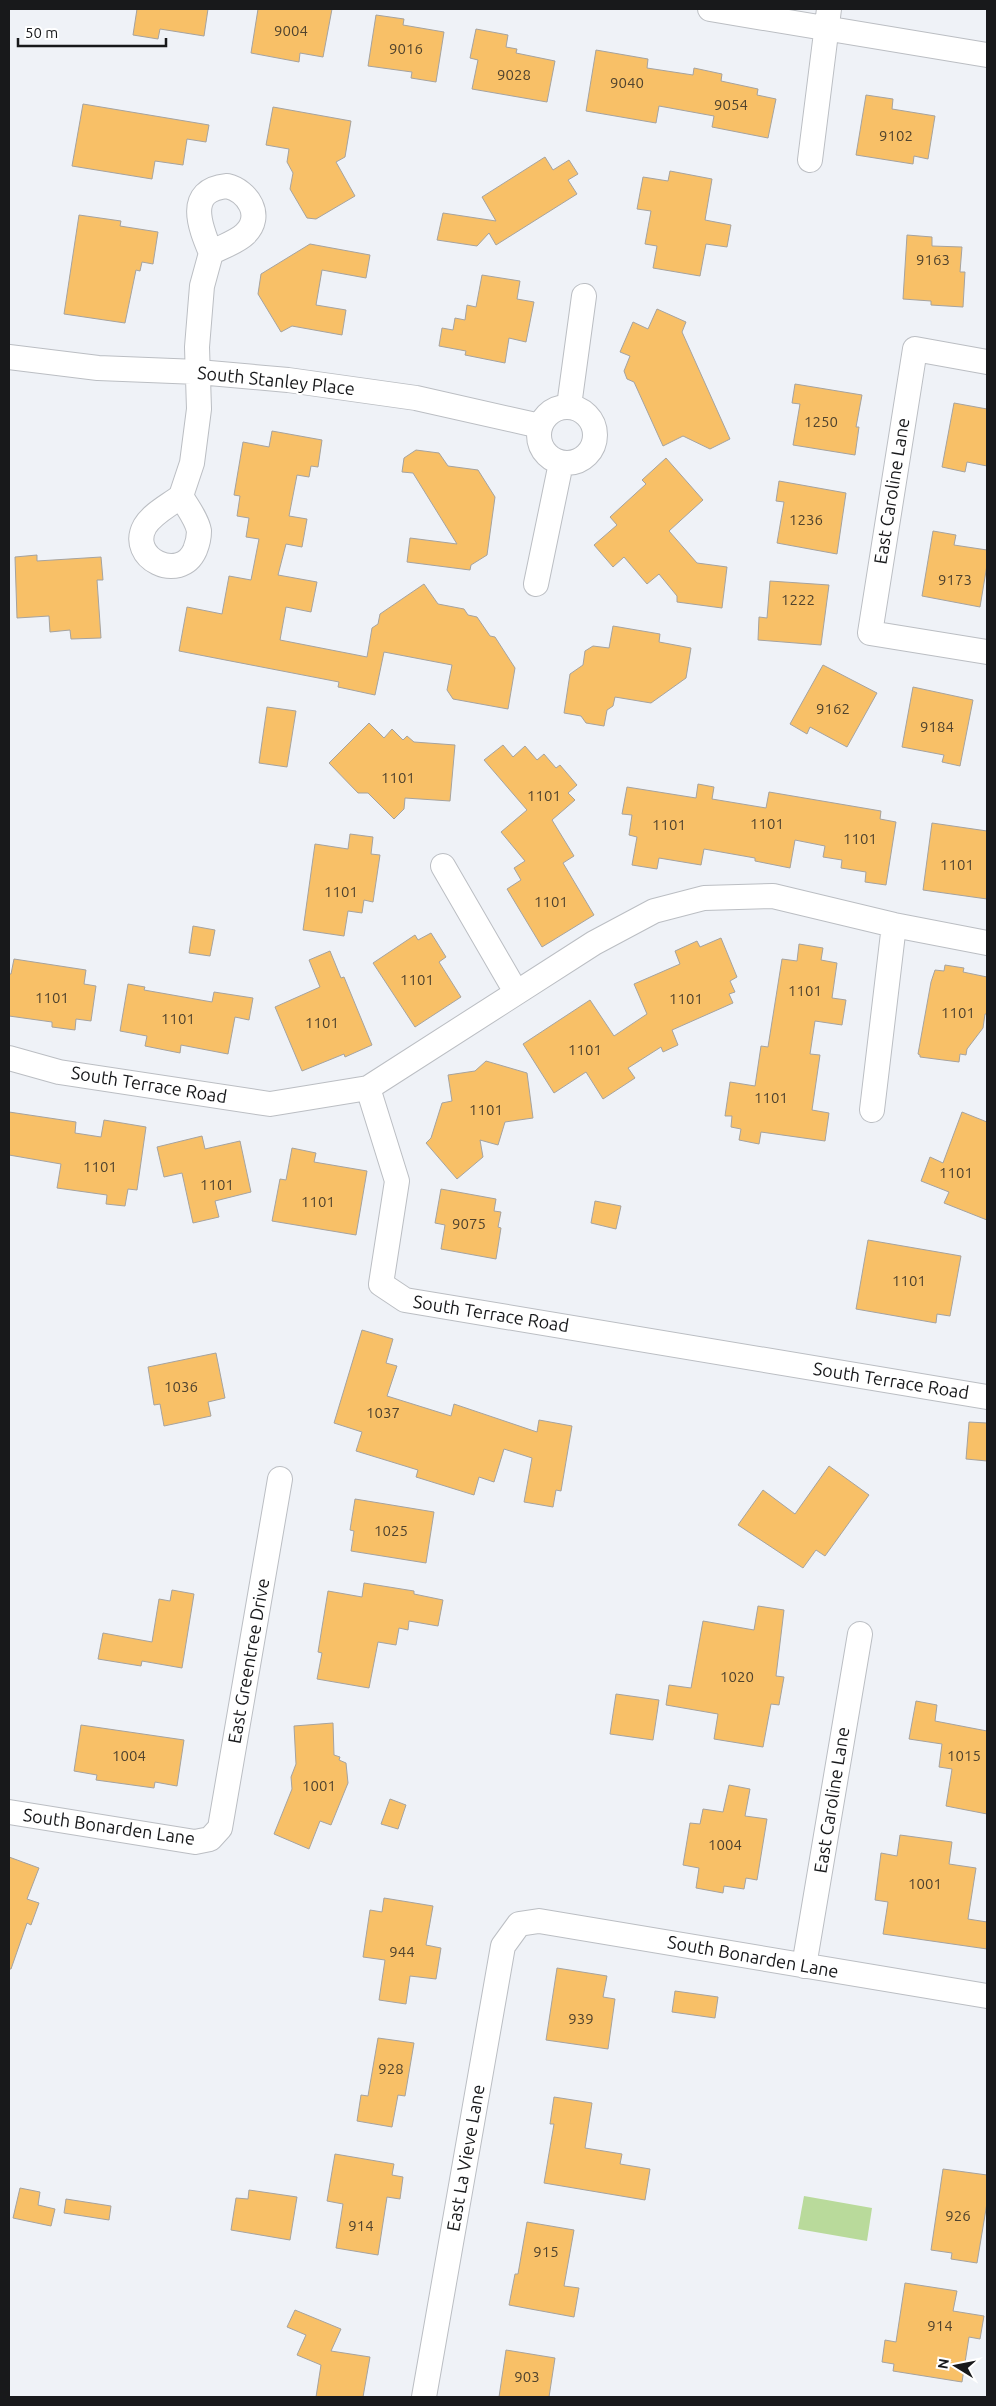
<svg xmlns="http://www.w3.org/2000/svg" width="996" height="2406" font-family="Ubuntu,sans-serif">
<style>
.green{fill:#b9da9b}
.building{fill:#f8c067;stroke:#a6a39f}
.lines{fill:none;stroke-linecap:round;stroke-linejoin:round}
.minor-casing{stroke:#bbbec3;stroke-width:26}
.minor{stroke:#fff;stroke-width:24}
.labels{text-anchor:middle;stroke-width:4;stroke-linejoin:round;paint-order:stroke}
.number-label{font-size:15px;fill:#50432e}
.street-label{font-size:18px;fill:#18191b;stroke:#fff}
</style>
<rect width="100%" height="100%" fill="#eff2f7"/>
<path class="green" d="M804,2196L872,2208L867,2241L798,2229Z"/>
<path class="building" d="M137,9H208L204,36L160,29L158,39L133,35Z
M258,9H332L323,57L300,53L299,62L251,53Z
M376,15L404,19L403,25L444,32L436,82L411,78L412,72L368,66Z
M476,29L508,35L506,47L517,49L516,53L555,61L547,102L472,89L478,60L470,58Z
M596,50L648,59L647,68L693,75L694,68L722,74L721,81L758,89L757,95L776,99L768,138L712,127L714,116L659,106L656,123L586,111Z
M866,95L893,99L892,109L935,116L928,159L914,156L913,164L856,155Z
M83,104L209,125L206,142L187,139L183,165L155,161L152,179L72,166Z
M273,107L351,121L345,157L336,162L355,196L316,219L307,218L290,189L293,173L287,162L289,149L266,145Z
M545,157L553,170L569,160L578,174L568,180L577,194L496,245L489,233L477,246L437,240L443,213L496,221L482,197Z
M670,171L712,179L705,220L731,225L727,247L706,244L700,276L653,268L657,246L645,244L651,211L637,209L643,177L668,181Z
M79,215L121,221L120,226L158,232L153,264L142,262L140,271L136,270L125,323L64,314Z
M907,235L932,237V246L962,247L960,272H965L963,307L931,305V301L903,299Z
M310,244L370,255L366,278L322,270L316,305L346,310L342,335L292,326L281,332L258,294L261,274Z
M482,275L520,281L517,299L534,302L526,342L509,338L505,363L465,355L466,351L439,346L442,328L453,330L455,318L465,320L467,305L476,307Z
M657,309L686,322L682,332L730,439L710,449L683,436L663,446L634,382L627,379L624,371L630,356L620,352L633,322L648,329Z
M795,384L862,395L856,427H859L855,455L793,445L800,404L792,403Z
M954,403L987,409V466L967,462L965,472L942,467Z
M272,431L322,440L318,467L311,466L309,477L297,475L289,516L307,519L302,547L286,544L278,575L317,582L311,612L286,607L280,640L367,657L372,628L378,624L380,614L424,584L438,604L464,609L468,615L477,617L490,636L495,637L515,668L508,709L453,699L447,690L452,665L384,652L375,695L338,687L339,682L179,651L187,607L222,614L229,576L251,580L259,539L246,537L249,518L237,516L240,496L234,495L243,442L269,447Z
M416,450L439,453L448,466L478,470L495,497L487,555L471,565L470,570L407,562L410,538L457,544L413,473L402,472L404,458Z
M666,458L703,500L669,531L697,563L727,567L722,608L677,602V596L659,574L647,584L624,557L613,567L594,545L617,525L610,517L646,484L642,480Z
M779,481L846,493L837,554L777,543L784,502L776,501Z
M933,531L956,535L954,545L987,550V565L980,607L922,596Z
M37,555V561L101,557L103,580H97L101,638L71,639L70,630L50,632L49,616L17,618L15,557Z
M770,581L829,585L821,645L758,640L759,617L767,618Z
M613,626L660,634L659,642L691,648L686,678L651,703L615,697L613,706L607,710L604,726L586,723L581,716L564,713L570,674L583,665L585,651L593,646L609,648Z
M823,665L877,693L847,747L810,727L807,734L790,724Z
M913,687L973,700L960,766L942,762L944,755L902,747Z
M267,707L296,711L287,767L259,763Z
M369,723L384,738L392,729L403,740L407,736L414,742L455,745L450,801L405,798L404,809L394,819L368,793H358L329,763Z
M503,745L513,757L525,746L537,760L544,754L556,768L560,765L577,785L568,793L575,800L552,820L574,856L563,863L594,915L542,947L507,889L521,880L514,868L525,861L501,832L527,810L484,760Z
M698,784L714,787L712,799L766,808L769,792L881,811L880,819L896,822L886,885L865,882L866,872L841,868L842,860L823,857L825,846L795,840L790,868L755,861V858L704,849L701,865L659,858L657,869L632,865L637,837L629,835L632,815L622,814L627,787L696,798Z
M932,823L987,831V899L923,890Z
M350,834L373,837L371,854L380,855L373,902L364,900L362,913L348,911L344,936L303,930L315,844L348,849Z
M193,926L215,930L210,956L189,953Z
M431,933L446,957L439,962L461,997L415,1027L373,963L415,935L418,940Z
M721,938L737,977L730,981L735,992L729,994L733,1003L672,1030L678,1045L663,1052L661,1047L628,1068L635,1078L603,1099L586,1072L554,1093L523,1044L590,1000L614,1036L647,1014L634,984L680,964L675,951L697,941L700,947Z
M799,944L823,948L821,960L837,963L832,998L846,1000L842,1025L815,1021L810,1054L820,1055L812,1110L829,1113L825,1141L761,1132L759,1144L739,1140L741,1129L731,1127L732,1116H725L730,1082L755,1086L761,1046L768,1047L782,959L797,961Z
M330,951L341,978L344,977L372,1045L345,1057L344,1054L302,1071L275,1007L320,987L309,960Z
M14,959L86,970L84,984L96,986L91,1021L76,1019L75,1030L52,1027V1022L9,1016V974H11Z
M945,965L964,968L963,972L987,977V1014H985L983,1028L967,1049L966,1055L960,1054L959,1062L920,1057V1055L918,1054L931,982L935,970L944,971Z
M128,984L145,987L144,990L212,1002L214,992L253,998L249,1020L235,1017L228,1054L181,1045L180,1053L145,1046L147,1036L120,1031Z
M486,1061L527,1073L533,1118L505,1122L498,1145L480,1140L483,1157L457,1179L426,1143L431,1138L442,1103L452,1101L448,1075L475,1071Z
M9,1112L76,1122L75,1133L101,1137L104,1120L146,1127L137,1190L128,1189L125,1206L106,1204L107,1195L57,1188L61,1164L9,1155Z
M962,1112L987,1122V1220L944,1203L949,1192L921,1181L930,1157L943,1163Z
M202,1136L205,1149L240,1141L251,1192L215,1201L219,1217L193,1223L182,1173L164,1177L157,1147Z
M292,1148L316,1153L314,1162L367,1171L356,1235L272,1221L280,1179L286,1180Z
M441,1189L496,1199L494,1211L501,1212L498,1227L501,1228L496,1259L441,1249L445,1225L435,1223Z
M595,1201L621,1206L616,1229L591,1223Z
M868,1240L961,1256L950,1316L937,1314L936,1323L856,1309Z
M362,1330L393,1339L386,1363L397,1366L387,1396L451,1416L454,1404L537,1432L539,1420L572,1426L561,1491L556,1490L553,1507L524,1502L532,1458L504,1449L494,1482L479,1477L474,1495L416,1477L418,1470L356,1451L362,1432L334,1423Z
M216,1353L225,1398L208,1402L211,1416L164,1426L160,1404L154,1405L148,1367Z
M969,1422L987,1423V1461L966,1459Z
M829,1466L869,1495L825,1556L816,1550L803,1568L738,1525L763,1490L795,1514Z
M355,1499L434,1512L426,1563L351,1551L354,1531L350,1530Z
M364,1583L414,1591V1594L443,1600L438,1626L409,1621L408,1630L399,1628L396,1645L378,1642L369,1688L317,1679L322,1653L318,1652L328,1591L362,1597Z
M172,1590L194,1594L182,1668L142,1661L141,1666L98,1659L103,1633L152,1642L159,1599L170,1601Z
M758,1606L784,1610L776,1676L784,1677L779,1705L771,1704L763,1747L714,1739L718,1714L666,1705L669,1685L691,1688L703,1621L754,1630Z
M616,1694L659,1700L653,1740L610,1734Z
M916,1701L937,1705L935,1721L987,1731V1814L946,1806L952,1769L939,1767L942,1744L909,1739Z
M333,1723L334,1755L340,1757L339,1760L346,1763L348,1783L331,1825L320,1821L309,1849L274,1834L292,1789L291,1777L296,1764L294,1726Z
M81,1725L184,1740L177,1786L155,1782L154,1788L96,1780L97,1775L74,1771Z
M729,1785L750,1789L745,1816L767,1819L757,1880L746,1878L744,1889L724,1886L723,1893L696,1888L699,1868L683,1865L690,1823L700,1824L703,1809L723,1812Z
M390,1799L406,1805L398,1829L381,1824Z
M900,1835L952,1842L949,1864L976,1868L968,1919L987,1922V1949L883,1934L888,1902L875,1900L881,1853L897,1856Z
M9,1857L39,1868L27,1899L39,1903L31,1925L27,1923L11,1969H9Z
M384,1898L433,1906L426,1945L441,1948L436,1979L410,1976L406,2004L379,2000L385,1960L363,1957L370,1910L382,1912Z
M557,1968L607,1976L603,1997L615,1999L608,2049L546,2040Z
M675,1991L718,1997L715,2018L672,2012Z
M378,2038L414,2043L405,2096L398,2095L392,2127L357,2121L361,2095L368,2096Z
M554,2097L592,2103L585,2148L622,2154L620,2164L650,2169L645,2200L544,2183L554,2124H550Z
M335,2154L394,2164L392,2175L403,2177L400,2199L387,2197L378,2255L336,2248L343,2204L327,2201Z
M943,2169L987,2175V2203L977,2263L951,2259L952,2253L931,2250Z
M20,2188L40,2192L38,2205L55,2209L51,2226L13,2218Z
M249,2190L297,2197L290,2240L231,2230L236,2198L248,2199Z
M66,2199L111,2206L109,2220L64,2213Z
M527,2222L574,2230L564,2286L579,2288L574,2317L509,2305L515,2274H518Z
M905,2283L957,2291L953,2311L984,2316L980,2339L969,2337L962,2382L893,2371L894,2364L882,2362L885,2340L896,2342Z
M295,2310L341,2329L331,2351L370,2357L363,2397H316L321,2365L297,2355L306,2335L287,2327Z
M506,2350L555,2358L549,2397H499Z"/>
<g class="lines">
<defs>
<path id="minor" d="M710,9L987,55
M810,160L829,9
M227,186C248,191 264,216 245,234C237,242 221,247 211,253C200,227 185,190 227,186Z
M9,357L98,368L198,372L288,380L416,398L540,426
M987,362L915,349L870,633L987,652
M569,406L584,296
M539 435a28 28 0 1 1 56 0a28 28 0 1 1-56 0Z
M181,496L192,463L199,409L197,347L202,286L211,253
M181,496C187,507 197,519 199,531C199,536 197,545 195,550C180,584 127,558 145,526C153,513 170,505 181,496Z
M536,584L561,463
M443,866L516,992
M9,1058L59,1072L270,1104L368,1088L594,943L654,911L704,898L773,896L894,925L987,943
M368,1088L397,1181L381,1284L405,1300L987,1397
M872,1110L894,925
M9,1812L195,1842L210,1839L220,1828L280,1479
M804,1966L860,1634
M424,2397L503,1946L519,1924L539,1921L987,1996"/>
</defs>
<use href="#minor" class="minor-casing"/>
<use href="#minor" class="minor"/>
</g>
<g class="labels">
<g class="number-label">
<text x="291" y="36">9004</text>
<text x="406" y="54">9016</text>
<text x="514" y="80">9028</text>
<text x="627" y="88">9040</text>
<text x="731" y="110">9054</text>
<text x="896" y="141">9102</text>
<text x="933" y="265">9163</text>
<text x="821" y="427">1250</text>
<text x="806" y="525">1236</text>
<text x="955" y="585">9173</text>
<text x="798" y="605">1222</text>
<text x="833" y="714">9162</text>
<text x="937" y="732">9184</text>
<text x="398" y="783">1101</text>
<text x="544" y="801">1101</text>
<text x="767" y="829">1101</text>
<text x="669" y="830">1101</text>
<text x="860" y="844">1101</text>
<text x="957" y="870">1101</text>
<text x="341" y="897">1101</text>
<text x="551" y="907">1101</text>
<text x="417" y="985">1101</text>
<text x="805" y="996">1101</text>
<text x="52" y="1003">1101</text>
<text x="686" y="1004">1101</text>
<text x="958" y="1018">1101</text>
<text x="178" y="1024">1101</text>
<text x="322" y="1028">1101</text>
<text x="585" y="1055">1101</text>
<text x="771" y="1103">1101</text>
<text x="486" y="1115">1101</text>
<text x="100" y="1172">1101</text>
<text x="956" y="1178">1101</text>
<text x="217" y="1190">1101</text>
<text x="318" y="1207">1101</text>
<text x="469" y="1229">9075</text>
<text x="909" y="1286">1101</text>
<text x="181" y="1392">1036</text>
<text x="383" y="1418">1037</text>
<text x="391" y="1536">1025</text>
<text x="737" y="1682">1020</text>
<text x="129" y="1761">1004</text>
<text x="964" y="1761">1015</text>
<text x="319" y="1791">1001</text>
<text x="725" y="1850">1004</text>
<text x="925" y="1889">1001</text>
<text x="402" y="1957">944</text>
<text x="581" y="2024">939</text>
<text x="391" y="2074">928</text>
<text x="958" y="2221">926</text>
<text x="361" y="2231">914</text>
<text x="546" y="2257">915</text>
<text x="940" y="2331">914</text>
<text x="527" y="2382">903</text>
</g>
<g class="street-label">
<text transform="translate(276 381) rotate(6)" y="6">South Stanley Place</text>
<text transform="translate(892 491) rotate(-81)" y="6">East Caroline Lane</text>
<text transform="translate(149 1085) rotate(9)" y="6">South Terrace Road</text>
<text transform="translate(491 1314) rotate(9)" y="6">South Terrace Road</text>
<text transform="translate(891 1381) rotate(9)" y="6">South Terrace Road</text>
<text transform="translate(249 1661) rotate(-80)" y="6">East Greentree Drive</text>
<text transform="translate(832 1800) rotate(-81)" y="6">East Caroline Lane</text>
<text transform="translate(109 1827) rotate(8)" y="6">South Bonarden Lane</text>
<text transform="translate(753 1957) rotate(10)" y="6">South Bonarden Lane</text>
<text transform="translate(466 2158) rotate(-80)" y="6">East La Vieve Lane</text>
</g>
</g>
<rect width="996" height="2406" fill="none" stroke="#18191b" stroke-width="20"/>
<g transform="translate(956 2366) rotate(280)" stroke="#ffffff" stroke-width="4" paint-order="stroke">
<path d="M0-4L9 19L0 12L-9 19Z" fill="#18191b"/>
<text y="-8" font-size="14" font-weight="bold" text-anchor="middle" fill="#18191b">N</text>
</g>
<path d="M18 38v8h148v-8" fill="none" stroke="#18191b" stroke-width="2.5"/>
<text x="25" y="38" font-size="15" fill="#18191b" stroke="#ffffff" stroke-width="4" paint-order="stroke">50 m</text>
</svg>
